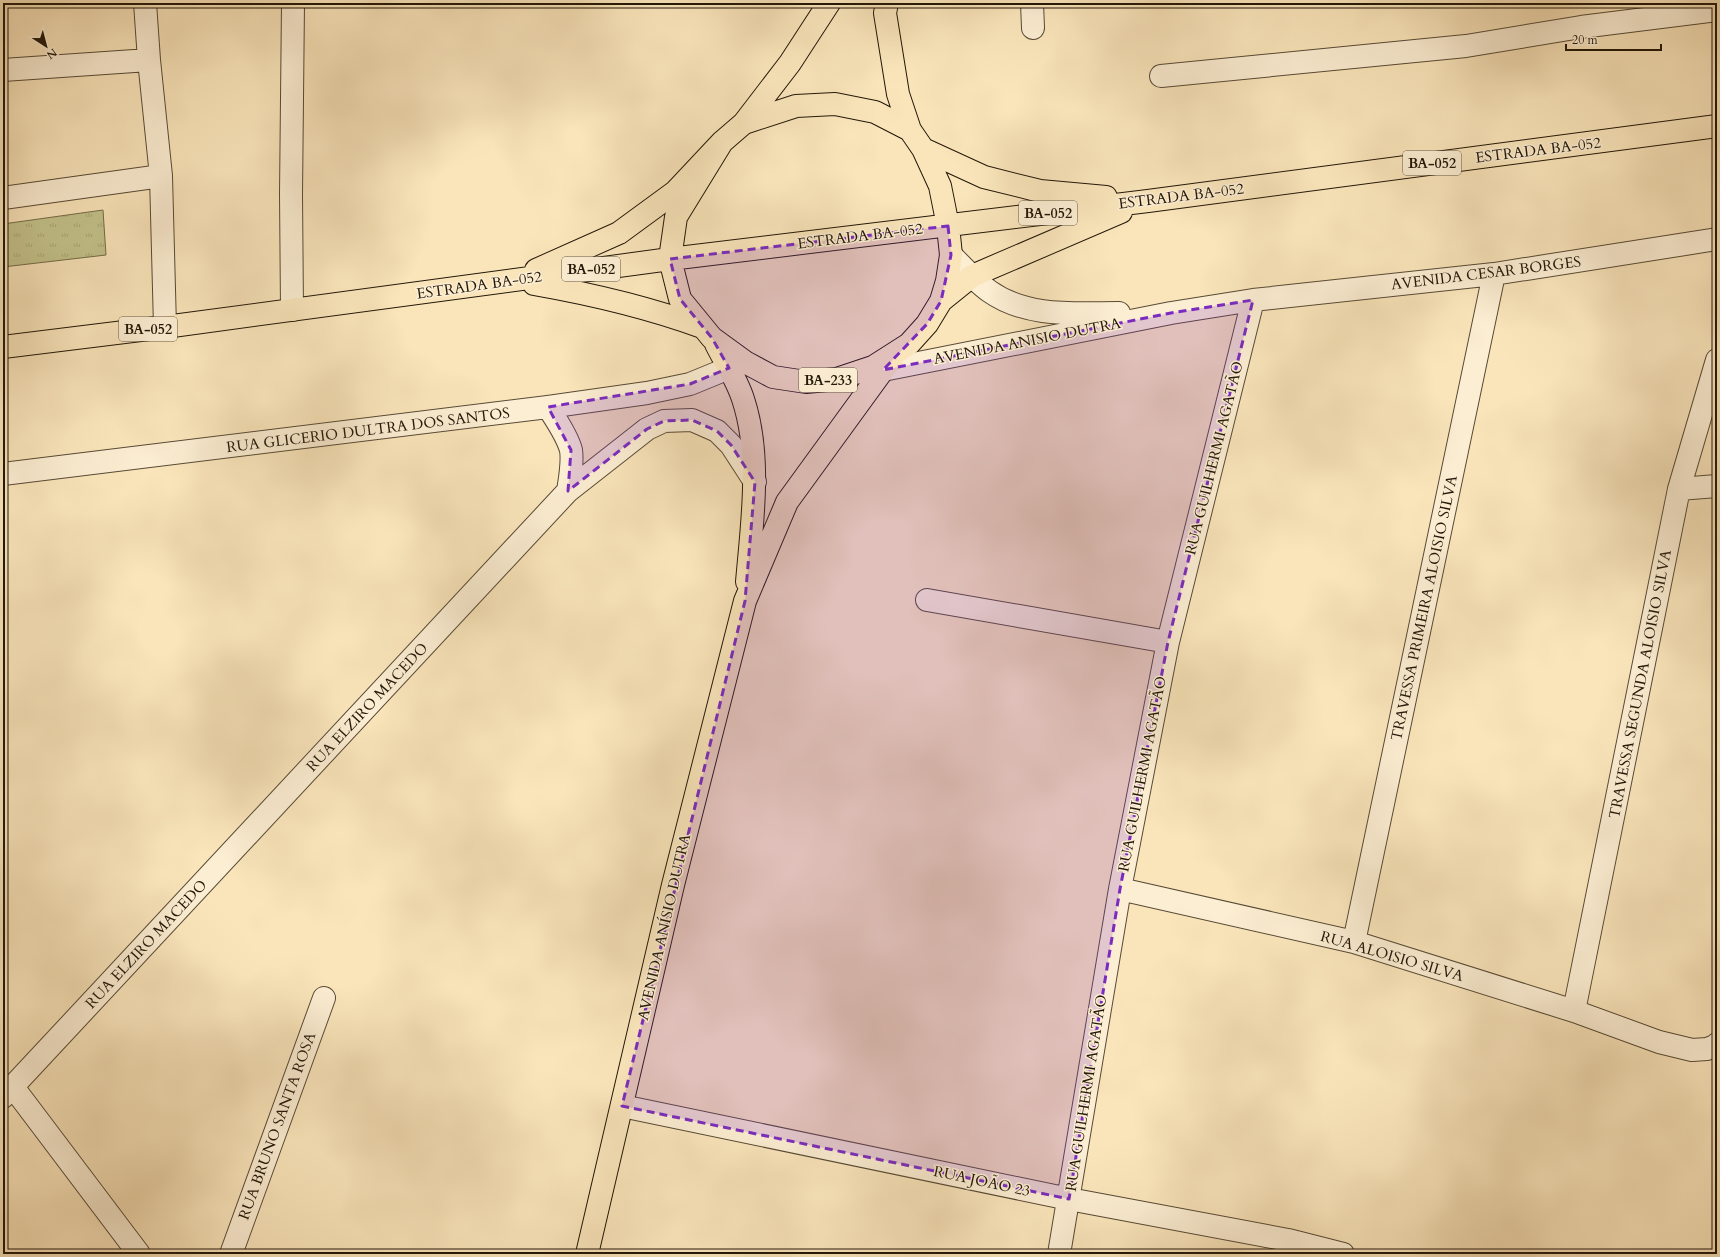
<svg xmlns="http://www.w3.org/2000/svg" width="1720" height="1257" font-family="Cardo,serif">
<style>
.grass{fill:url(#grass-tufts);stroke:#736d4a}
.lines{fill:none;stroke-linecap:round;stroke-linejoin:round}
.minor-casing{stroke:#584a35;stroke-width:24}
.major-casing{stroke:#221708;stroke-width:24}
.minor{stroke:#fceed3;stroke-width:22}
.major{stroke:#fae5bb;stroke-width:22}
.marked{fill:#7b2cbf;fill-opacity:0.2;stroke:#7b2cbf;stroke-width:3;stroke-dasharray:8 5;stroke-linejoin:round}
.labels{text-anchor:middle;stroke-width:3;stroke-linejoin:round;paint-order:stroke}
.shield{fill:#fceed3;stroke:#635845;stroke-width:1}
.shield-label{font-size:14px;font-weight:bold;fill:#221708}
.street-label{font-size:15px;fill:#221708;stroke:#fceed3}
</style>
<defs>
<pattern id="grass-tufts" width="24" height="20" patternUnits="userSpaceOnUse"><rect width="24" height="20" fill="#c4c38c"/><path d="M3 7l-1-3M5 7V3M7 7l1-3M15 17l-1-3M17 17v-4M19 17l1-3" fill="none" stroke="#a8a777"/></pattern>
</defs>
<rect width="100%" height="100%" fill="#fae5bb"/>
<filter id="stains"><feTurbulence type="fractalNoise" baseFrequency=".005" numOctaves="4"/><feColorMatrix values="0 0 0 0 .2 0 0 0 0 .09 0 0 0 0 .02 0 0 0 .5 -.17"/></filter>
<radialGradient id="worn" r=".72"><stop offset=".6" stop-color="#630" stop-opacity="0"/><stop offset="1" stop-color="#630" stop-opacity=".3"/></radialGradient>
<path class="grass" d="M103,210L106,255L3,267V224Z"/>
<g class="lines">
<defs>
<path id="minor" d="M145,3L149,60
M1032,3L1033,28
M3,70L149,60L161,176L165,327
M1161,76L1466,46L1581,27L1717,10
M3,198L161,176
M951,255C963,267 975,281 989,291C1027,318 1075,313 1119,313
M292,310L291,194L293,3
M883,370L1171,313L1253,300L1494,274L1717,239
M548,407C556,420 567,435 571,450C573,463 570,478 568,491
M3,474L548,407L647,393L690,384L729,368
M1679,489L1717,486
M927,600L1168,642
M1120,889L1354,942L1574,1011L1659,1042L1692,1050L1707,1049L1715,1046L1717,1044
M1354,942L1494,274
M1574,1011L1679,489L1717,360
M13,1087L139,1254
M3,1097L568,491L647,429L664,421L692,420L717,431L731,445L755,482
M622,1106L1069,1199L1288,1240L1343,1254
M231,1254L324,998
M1059,1254L1120,889L1168,642L1253,300"/>
<path id="major" d="M887,3L885,13L898,94L910,130
M744,123L790,63L829,3
M923,149L984,177L1040,191L1106,197
M536,270L619,233L675,192L722,142L744,123L796,106L835,104L875,112L910,130L923,149L940,186L948,226L951,255L947,281L941,301L927,324L909,344L873,367L837,379L806,382L773,377L745,362L712,338L680,299L670,259L676,217L722,142
M534,284C591,294 647,307 702,327
M941,301L972,276L1121,212
M716,344C725,362 737,380 743,399C762,456 752,523 747,582
M3,347L165,327L670,259L1148,201L1717,126
M587,1254L673,885L745,601L787,502L883,370L892,360"/>
</defs>
<use href="#minor" class="minor-casing"/>
<use href="#major" class="major-casing"/>
<use href="#minor" class="minor"/>
<use href="#major" class="major"/>
</g>
<path class="marked" d="M948,226L951,255L941,301L927,324L883,370L1171,313L1253,300L1168,642L1120,889L1069,1199L622,1106L745,601L755,482L731,445L717,431L692,420L664,421L647,429L568,491L571,450L548,407L690,384L729,368L712,338L680,299L670,259Z"/>
<g class="labels">
<g class="shield">
<rect x="1403" y="151" width="58" height="24" rx="3"/>
<rect x="1019" y="201" width="58" height="24" rx="3"/>
<rect x="562" y="257" width="58" height="24" rx="3"/>
<rect x="119" y="317" width="58" height="24" rx="3"/>
<rect x="799" y="368" width="58" height="24" rx="3"/>
</g>
<g class="shield-label">
<text x="1432" y="168">BA-052</text>
<text x="1048" y="218">BA-052</text>
<text x="591" y="274">BA-052</text>
<text x="148" y="334">BA-052</text>
<text x="828" y="385">BA-233</text>
</g>
<g class="street-label">
<text transform="translate(1538 150) rotate(-7)" y="5">ESTRADA BA-052</text>
<text transform="translate(1181 196) rotate(-7)" y="5">ESTRADA BA-052</text>
<text transform="translate(860 236) rotate(-7)" y="5">ESTRADA BA-052</text>
<text transform="translate(1486 273) rotate(-7)" y="5">AVENIDA CESAR BORGES</text>
<text transform="translate(479 285) rotate(-8)" y="5">ESTRADA BA-052</text>
<text transform="translate(1027 341) rotate(-11)" y="5">AVENIDA ANISIO DUTRA</text>
<text transform="translate(368 430) rotate(-7)" y="5">RUA GLICERIO DULTRA DOS SANTOS</text>
<text transform="translate(1214 458) rotate(-76)" y="5">RUA GUILHERMI AGATÃO</text>
<text transform="translate(1424 608) rotate(-78)" y="5">TRAVESSA PRIMEIRA ALOISIO SILVA</text>
<text transform="translate(1640 684) rotate(-79)" y="5">TRAVESSA SEGUNDA ALOISIO SILVA</text>
<text transform="translate(367 707) rotate(-47)" y="5">RUA ELZIRO MACEDO</text>
<text transform="translate(1142 774) rotate(-79)" y="5">RUA GUILHERMI AGATÃO</text>
<text transform="translate(664 927) rotate(-77)" y="5">AVENIDA ANÍSIO DUTRA</text>
<text transform="translate(146 944) rotate(-47)" y="5">RUA ELZIRO MACEDO</text>
<text transform="translate(1392 956) rotate(16)" y="5">RUA ALOISIO SILVA</text>
<text transform="translate(1086 1093) rotate(-81)" y="5">RUA GUILHERMI AGATÃO</text>
<text transform="translate(277 1126) rotate(-70)" y="5">RUA BRUNO SANTA ROSA</text>
<text transform="translate(982 1181) rotate(12)" y="5">RUA JOÃO 23</text>
</g>
</g>
<rect width="1720" height="1257" fill="none" stroke="#fae5bb" stroke-width="16"/>
<rect x="4" y="4" width="1712" height="1249" fill="none" stroke="#221708" stroke-width="2"/>
<rect x="8" y="8" width="1704" height="1241" fill="none" stroke="#221708"/>
<g transform="translate(46 46) rotate(144)" stroke="#fceed3" stroke-width="3" paint-order="stroke">
<path d="M0-3L7 15L0 10L-7 15Z" fill="#221708"/>
<text y="-6" font-size="11" font-weight="bold" text-anchor="middle" fill="#221708">N</text>
</g>
<path d="M1566 44v6h95v-6" fill="none" stroke="#221708" stroke-width="2"/>
<text x="1572" y="44" font-size="12" fill="#221708" stroke="#fceed3" stroke-width="3" paint-order="stroke">20 m</text>
<rect width="100%" height="100%" filter="url(#stains)"/>
<rect width="100%" height="100%" fill="url(#worn)"/>
</svg>
